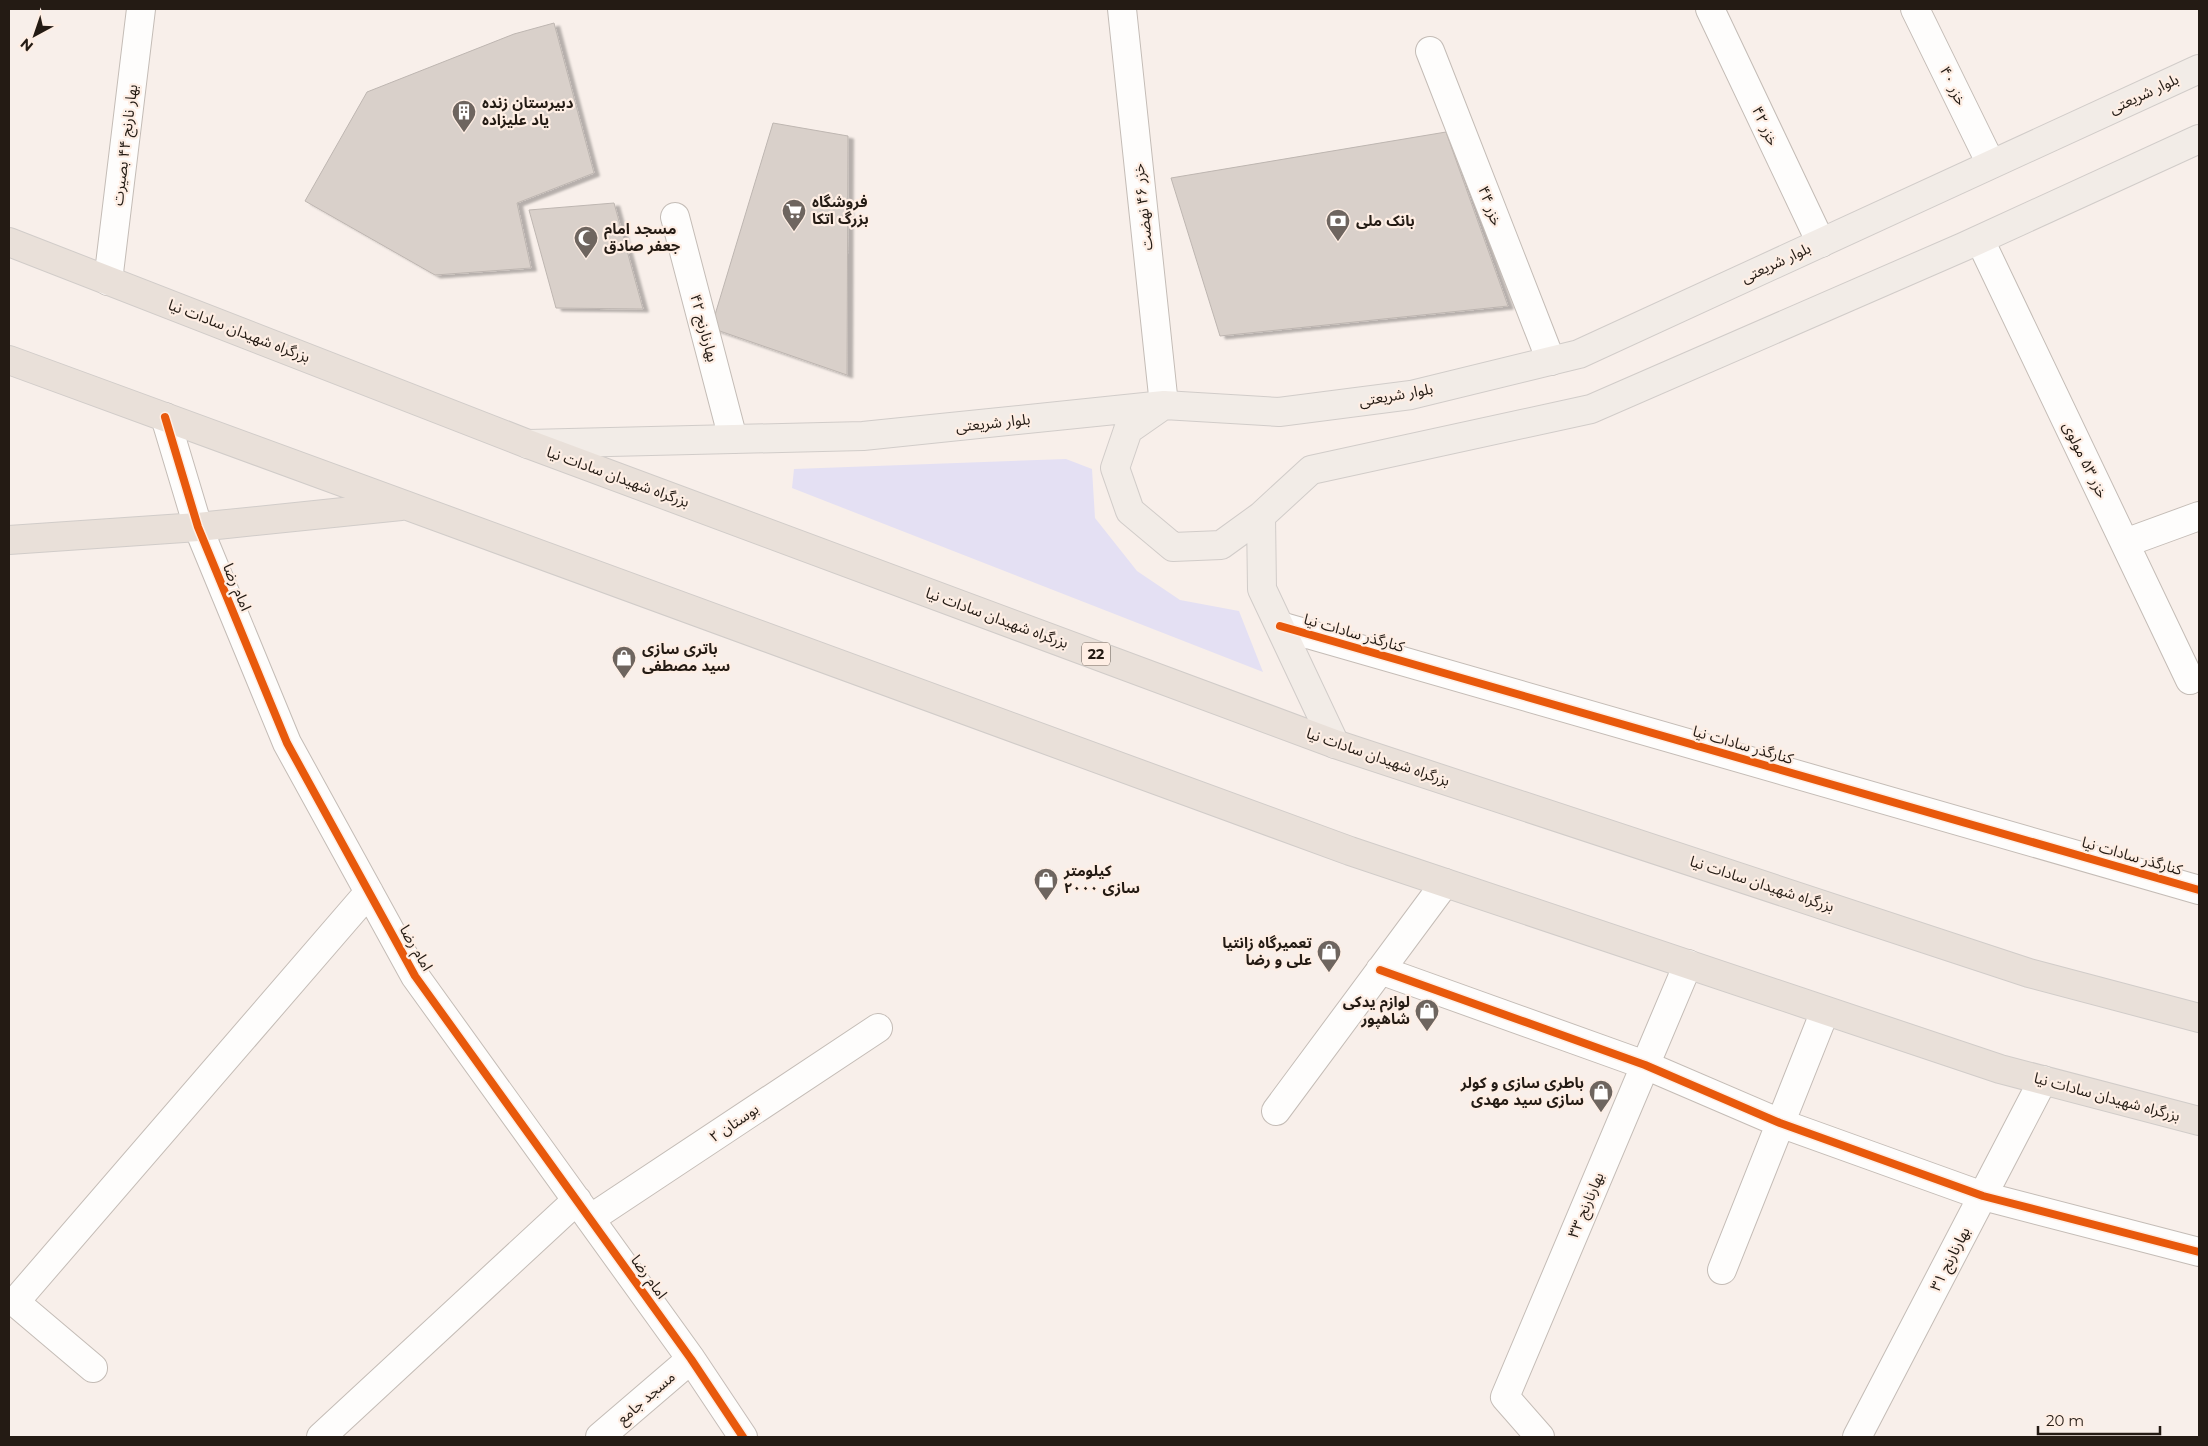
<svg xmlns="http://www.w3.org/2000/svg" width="2208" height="1446" font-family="Montserrat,'Noto Sans Arabic',sans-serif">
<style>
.green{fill:#e4e0f3}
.building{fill:#d9d0ca;stroke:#beb6b1;filter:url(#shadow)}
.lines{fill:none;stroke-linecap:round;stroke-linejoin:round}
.minor-casing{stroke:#c4bcb6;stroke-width:30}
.major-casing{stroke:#d1ccc9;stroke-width:30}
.highway-casing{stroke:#d1ccc9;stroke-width:30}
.minor{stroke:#fefdfc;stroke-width:28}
.major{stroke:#f2ece7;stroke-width:28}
.highway{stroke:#e9e0d9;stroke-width:28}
.cycleway-casing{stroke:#feeee4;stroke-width:11}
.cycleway{stroke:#e8590c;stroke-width:8}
.labels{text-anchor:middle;stroke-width:4.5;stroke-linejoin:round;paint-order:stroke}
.shield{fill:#feeee4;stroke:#655a52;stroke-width:1}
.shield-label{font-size:14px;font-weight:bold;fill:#241b14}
.street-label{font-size:15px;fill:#241b14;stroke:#feeee4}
.poi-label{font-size:15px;font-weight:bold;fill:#241b14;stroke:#feeee4;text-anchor:start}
</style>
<defs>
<filter id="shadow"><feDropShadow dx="5.5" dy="3" stdDeviation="1" flood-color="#0004"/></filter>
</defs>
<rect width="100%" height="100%" fill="#f8efea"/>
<path class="green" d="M1066,459L1092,469L1095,518L1137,571L1180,600L1239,611L1263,672L792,488L794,469Z"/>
<path class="building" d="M554,23L594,173L517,203L531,268L435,275L305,201L367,92L514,34Z
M773,123L848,136L847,375L711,328Z
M1446,132L1508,306L1220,336L1171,178Z
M614,203L643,309L556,308L529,210Z"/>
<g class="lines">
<defs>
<path id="minor" d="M1122,9L1164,405
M1710,9L1821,243
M1915,9L1991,164
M1430,51L1551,361
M675,217L733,439
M1980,240L2190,680
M108,281L141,9
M165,417L198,527L287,743L415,976L691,1359L743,1437
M2125,543L2199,516
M1280,626L2199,890
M1380,970L1645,1065L1780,1123L1983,1196L2199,1252
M1276,1111L1445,883
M590,1219L878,1028
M1722,1270L1825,1011
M93,1368L15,1302L369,892
M321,1437L577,1200
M600,1437L691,1359
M1540,1437L1505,1397L1688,964
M1857,1437L2043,1080"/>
<path id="major" d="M1161,407L1128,430L1115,468L1130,511L1173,547L1221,545L1261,516
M528,444L863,436L1164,405L1279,412L1411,395L1579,354L2199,69
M1335,744L1262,589L1261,516L1311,470L1591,409L1963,247L2199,139"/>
<path id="highway" d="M9,242L528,444L1335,744L2029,973L2199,1018
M9,360L1350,851L2000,1069L2199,1121
M9,540L198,527L401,506"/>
</defs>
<use href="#minor" class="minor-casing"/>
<use href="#major" class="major-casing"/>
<use href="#highway" class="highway-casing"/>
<use href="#minor" class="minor"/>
<use href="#major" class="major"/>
<use href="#highway" class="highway"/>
<defs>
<path id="cycleway" d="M165,417L198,527L287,743L415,976L691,1359L743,1437
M1280,626L2199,890
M1380,970L1645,1065L1780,1123L1983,1196L2199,1252"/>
</defs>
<use href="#cycleway" class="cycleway-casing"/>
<use href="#cycleway" class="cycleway"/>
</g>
<defs>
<symbol id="building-pin" viewBox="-11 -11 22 30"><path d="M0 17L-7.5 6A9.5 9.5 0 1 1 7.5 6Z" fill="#6e655f" stroke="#feeee4"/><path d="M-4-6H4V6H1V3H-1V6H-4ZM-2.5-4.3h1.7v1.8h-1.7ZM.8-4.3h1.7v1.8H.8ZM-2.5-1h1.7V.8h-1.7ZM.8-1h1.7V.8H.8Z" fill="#fff"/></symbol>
<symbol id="supermarket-pin" viewBox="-11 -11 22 30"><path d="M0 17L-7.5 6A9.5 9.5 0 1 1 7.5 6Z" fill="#6e655f" stroke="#feeee4"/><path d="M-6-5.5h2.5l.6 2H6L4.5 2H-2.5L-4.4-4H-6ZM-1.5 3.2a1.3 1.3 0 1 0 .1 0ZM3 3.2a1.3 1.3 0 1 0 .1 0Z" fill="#fff"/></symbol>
<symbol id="bank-pin" viewBox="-11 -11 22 30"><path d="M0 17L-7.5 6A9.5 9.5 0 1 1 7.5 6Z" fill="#6e655f" stroke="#feeee4"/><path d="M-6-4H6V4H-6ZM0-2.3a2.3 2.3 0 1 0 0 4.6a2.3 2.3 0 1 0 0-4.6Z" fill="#fff"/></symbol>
<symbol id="mosque-pin" viewBox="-11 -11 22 30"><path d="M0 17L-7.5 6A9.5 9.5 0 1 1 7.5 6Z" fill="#6e655f" stroke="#feeee4"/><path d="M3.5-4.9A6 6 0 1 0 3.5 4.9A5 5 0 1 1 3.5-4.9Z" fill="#fff"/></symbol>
<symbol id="shop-pin" viewBox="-11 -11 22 30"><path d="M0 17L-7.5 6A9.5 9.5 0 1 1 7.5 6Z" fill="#6e655f" stroke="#feeee4"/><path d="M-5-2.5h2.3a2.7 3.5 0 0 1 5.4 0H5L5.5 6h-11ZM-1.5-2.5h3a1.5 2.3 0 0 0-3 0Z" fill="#fff"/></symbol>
</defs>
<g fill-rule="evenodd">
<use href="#building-pin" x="450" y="98" width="28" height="38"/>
<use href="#supermarket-pin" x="780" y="197" width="28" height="38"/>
<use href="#bank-pin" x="1324" y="207" width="28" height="38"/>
<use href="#mosque-pin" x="572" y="224" width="28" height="38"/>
<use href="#shop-pin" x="610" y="644" width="28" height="38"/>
<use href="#shop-pin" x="1032" y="866" width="28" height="38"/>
<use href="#shop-pin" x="1315" y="938" width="28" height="38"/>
<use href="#shop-pin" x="1413" y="997" width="28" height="38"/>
<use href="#shop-pin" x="1587" y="1078" width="28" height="38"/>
</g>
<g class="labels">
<rect class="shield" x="1082" y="642.5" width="28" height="23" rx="4"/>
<g class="shield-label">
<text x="1096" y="659">22</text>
</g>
<g class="street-label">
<text transform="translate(1953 86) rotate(64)" y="5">خزر ۴۰</text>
<text transform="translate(2144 94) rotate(-25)" y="5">بلوار شریعتی</text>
<text transform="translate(1765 126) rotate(65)" y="5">خزر ۴۲</text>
<text transform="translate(125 145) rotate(-83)" y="5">بهار نارنج ۴۴ بصیرت</text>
<text transform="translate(1490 206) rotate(69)" y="5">خزر ۴۴</text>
<text transform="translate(1143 207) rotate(-96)" y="5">خزر ۴۶ نهضت</text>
<text transform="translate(1776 263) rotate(-25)" y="5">بلوار شریعتی</text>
<text transform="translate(704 328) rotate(75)" y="5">بهارنارنج ۴۲</text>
<text transform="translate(239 331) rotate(21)" y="5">بزرگراه شهیدان سادات نیا</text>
<text transform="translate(1396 395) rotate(-10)" y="5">بلوار شریعتی</text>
<text transform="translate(993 423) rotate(-6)" y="5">بلوار شریعتی</text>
<text transform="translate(2085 460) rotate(64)" y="5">خزر ۵۳ مولوی</text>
<text transform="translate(618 477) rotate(20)" y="5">بزرگراه شهیدان سادات نیا</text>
<text transform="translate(237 587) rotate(67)" y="5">امام رضا</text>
<text transform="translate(997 618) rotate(20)" y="5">بزرگراه شهیدان سادات نیا</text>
<text transform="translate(1354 633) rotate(16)" y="5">کنارگذر سادات نیا</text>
<text transform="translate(1743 745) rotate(16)" y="5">کنارگذر سادات نیا</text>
<text transform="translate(1378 757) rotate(19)" y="5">بزرگراه شهیدان سادات نیا</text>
<text transform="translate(2132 856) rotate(16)" y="5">کنارگذر سادات نیا</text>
<text transform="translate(1762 884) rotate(18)" y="5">بزرگراه شهیدان سادات نیا</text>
<text transform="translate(416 948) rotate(60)" y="5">امام رضا</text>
<text transform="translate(2107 1097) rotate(15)" y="5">بزرگراه شهیدان سادات نیا</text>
<text transform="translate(734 1123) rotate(-34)" y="5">بوستان ۲</text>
<text transform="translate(1586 1205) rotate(-67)" y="5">بهارنارنج ۳۳</text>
<text transform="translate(1950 1259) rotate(-63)" y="5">بهارنارنج ۳۱</text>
<text transform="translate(649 1277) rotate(54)" y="5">امام رضا</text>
<text transform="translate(646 1398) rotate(-41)" y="5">مسجد جامع</text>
</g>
<g class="poi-label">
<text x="482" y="108">دبیرستان زنده<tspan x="482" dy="17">یاد علیزاده</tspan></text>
<text x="812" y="207">فروشگاه<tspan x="812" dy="17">بزرگ اتکا</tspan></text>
<text x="1356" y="226">بانک ملی</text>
<text x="604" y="234">مسجد امام<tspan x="604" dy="17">جعفر صادق</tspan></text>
<text x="642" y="654">باتری سازی<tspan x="642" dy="17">سید مصطفی</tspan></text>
<text x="1064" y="876">کیلومتر<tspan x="1064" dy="17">سازی ۲۰۰۰</tspan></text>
<text x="1312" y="948" text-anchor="end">تعمیرگاه زانتیا<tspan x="1312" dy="17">علی و رضا</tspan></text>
<text x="1410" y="1007" text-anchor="end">لوازم یدکی<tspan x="1410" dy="17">شاهپور</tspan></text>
<text x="1584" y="1088" text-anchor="end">باطری سازی و کولر<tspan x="1584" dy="17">سازی سید مهدی</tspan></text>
</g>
</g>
<rect width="2208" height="1446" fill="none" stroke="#241b14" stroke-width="20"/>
<g transform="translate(35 35) rotate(220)" stroke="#feeee4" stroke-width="4" paint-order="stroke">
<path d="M0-4L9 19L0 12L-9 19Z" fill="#241b14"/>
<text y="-8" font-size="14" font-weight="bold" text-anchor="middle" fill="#241b14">N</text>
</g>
<path d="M2038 1426v8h122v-8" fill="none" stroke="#241b14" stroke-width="2.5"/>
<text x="2046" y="1426" font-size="15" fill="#241b14" stroke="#feeee4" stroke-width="4" paint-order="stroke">20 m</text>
</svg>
